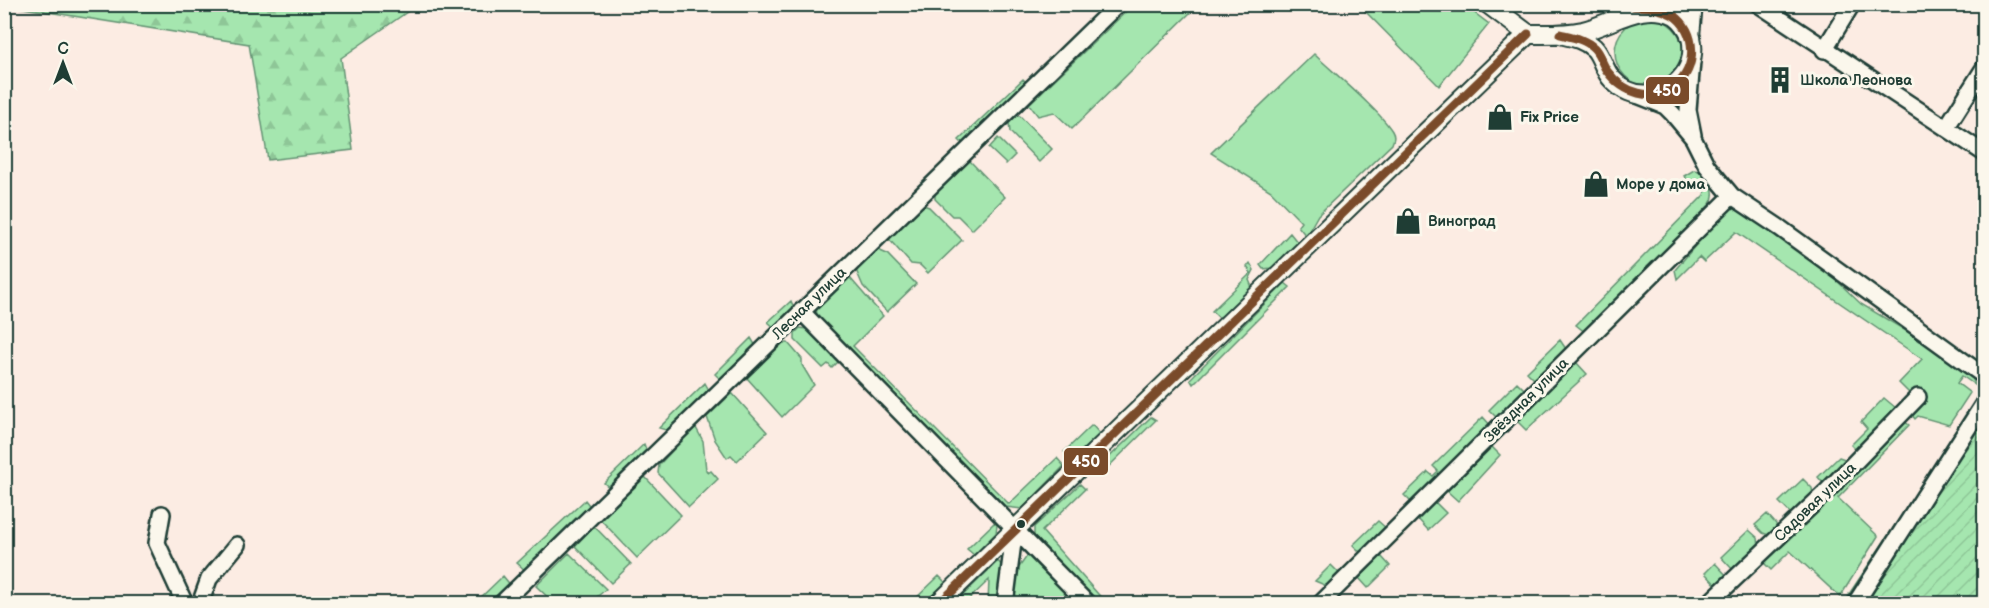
<svg xmlns="http://www.w3.org/2000/svg" width="1989" height="608" font-family="'Balsamiq Sans',sans-serif">
<style>
.green{fill:#a5e6af;stroke:#629272;stroke-width:1.5}
.forest{fill:url(#forest-firs);stroke:#629272;stroke-width:1.5}
.garden{fill:url(#garden-furrows);stroke:#629272;stroke-width:1.5}
.lines{fill:none;stroke-linecap:round;stroke-linejoin:round}
.minor-casing{stroke:#1f3d34;stroke-width:20}
.tertiary-casing{stroke:#1f3d34;stroke-width:22}
.minor{stroke:#fbf7ec;stroke-width:15}
.tertiary{stroke:#fbf7ec;stroke-width:18}
.bus-1-casing{stroke:#fbf7ec;stroke-width:14}
.bus-1{stroke:#7a4b2a;stroke-width:9}
.bus-dot{fill:#1f3d34;stroke:#fbf7ec;stroke-width:2}
.labels{text-anchor:middle;stroke-width:6;stroke-linejoin:round;paint-order:stroke}
.poi-label{font-size:15px;font-weight:bold;fill:#1f3d34;stroke:#fbf7ec;text-anchor:start}
.street-label{font-size:15px;fill:#1f3d34;stroke:#fbf7ec}
.line-badge{stroke:#fbf7ec;stroke-width:2}
.badge-label{font-size:16px;text-anchor:middle;font-weight:bold;fill:#fff}
</style>
<defs>
<pattern id="forest-firs" width="22" height="20" patternUnits="userSpaceOnUse" patternTransform="scale(1.5)"><rect width="22" height="20" fill="#a5e6af"/><path d="M5 1l3.5 6h-7zM16 11l3.5 6h-7z" fill="#8ec697"/></pattern>
<pattern id="garden-furrows" width="10" height="10" patternUnits="userSpaceOnUse" patternTransform="scale(1.5)"><rect width="10" height="10" fill="#a5e6af"/><path d="M-1 1l2-2M0 10L10 0M9 11l2-2" fill="none" stroke="#8ec697"/></pattern>
</defs>
<rect width="100%" height="100%" fill="#fcece3"/>
<filter id="ink" filterUnits="userSpaceOnUse"><feTurbulence type="fractalNoise" baseFrequency=".0167" numOctaves="2"/><feDisplacementMap in="SourceGraphic" scale="12" xChannelSelector="R" yChannelSelector="G"/><feConvolveMatrix kernelMatrix="1 2 1 2 8 2 1 2 1" color-interpolation-filters="sRGB"/></filter>
<g filter="url(#ink)">
<path class="green" d="M1133,5H1188L1193,10L1072,129L1054,112L1038,116L1029,104Z
M1359,5H1464L1489,24L1439,86Z
M1615 52a34 34 0 1 1 68 0a34 34 0 1 1-68 0Z
M1314,54C1334,73 1379,110 1392,131C1395,136 1394,139 1392,144L1318,215L1306,236L1298,226L1301,222L1271,191L1211,153Z
M1023,79L1028,84L965,146L959,140Z
M1016,116H1020L1052,149L1039,162L1010,132L1009,123Z
M998,138L1015,155L1006,164L989,148Z
M969,160L1005,197L972,230L958,216H952L935,199V193Z
M1694,170L1699,171C1708,182 1719,190 1710,204L1586,333L1576,325L1704,195L1706,188L1698,182L1692,184L1684,176Z
M923,205L929,207L962,240L928,273L920,265L911,264L888,238Z
M1731,208L1743,211L1833,277L1861,304L1918,338L1972,377L1975,385L1962,376L1957,383L1970,393L1949,425L1918,416L1915,419L1911,414L1926,398L1918,391L1912,396L1899,383L1922,359L1736,232L1704,262L1699,257L1677,279L1675,270L1720,216Z
M1290,233L1298,243L1272,268L1263,269L1260,265Z
M878,250L887,254L916,284L887,312L863,286L856,270Z
M1250,263L1254,270L1249,280L1252,287L1224,316L1218,317L1212,311L1251,273L1247,267Z
M850,278L883,316L853,346L1009,504L1057,458L1064,466L1022,509L1006,507L817,316L816,305L845,279Z
M1285,283L1290,287L1193,384L1190,379Z
M791,301L795,310L775,328L768,322Z
M800,328L807,329L838,362L832,368L828,364L823,368L795,340V333Z
M751,338L757,348L728,376L720,379L715,374Z
M1560,340L1568,352L1537,382L1527,372Z
M783,343H788L802,359V365L814,385L782,417L747,378Z
M1575,361L1587,374L1526,430L1516,420Z
M1517,382L1527,392L1499,420L1489,410Z
M705,383L710,392L669,431L659,428Z
M732,393L767,432L737,461L731,455L727,458L715,440L707,417Z
M1884,398L1896,408V413L1856,450L1851,445L1867,429L1861,422Z
M1151,417L1156,420L1100,475L1097,469Z
M1483,417L1491,426L1413,504L1404,495L1428,472L1433,476L1438,471L1433,466Z
M1904,421L1909,425L1838,498L1878,536L1840,597L1790,551L1771,570L1762,561Z
M1092,425L1100,434L1072,459L1064,452Z
M695,426L703,441L706,470L708,473L711,471L718,479L689,507L658,473L659,465Z
M644,444L648,455L611,489L604,483Z
M1491,446L1500,455L1458,501L1447,491Z
M1839,457L1848,460L1827,484L1823,483L1818,477Z
M645,477L681,515L637,558L601,520Z
M1803,479L1812,488L1813,495L1792,515L1779,502Z
M1080,484L1085,489L1042,531L1106,603H1096L1034,536V527Z
M585,500L592,509L527,572L517,563Z
M1435,502L1446,513L1428,530L1418,519Z
M1767,514L1776,524L1777,530L1771,536L1763,533L1755,525Z
M1378,521L1388,530L1363,555L1353,545Z
M994,523L997,525L996,533L974,555L967,549Z
M594,526L631,564L611,583L575,546Z
M1749,530L1758,538L1759,547L1734,571L1721,557Z
M1030,552L1080,604H1011L1015,573Z
M569,553L606,589L590,603H554L536,586Z
M1381,556L1390,566L1368,588L1359,578Z
M998,561L1002,566L998,603H988L989,580L965,603L954,604Z
M1715,563L1728,577L1718,587L1705,573Z
M1331,565L1340,574L1327,586L1315,581Z
M503,576L512,587L495,603H479L477,601Z
M939,576L946,583L924,603H911Z"/>
<path class="forest" d="M4,5L5,4L417,5L341,58L353,150L268,160L249,44Z"/>
<path class="garden" d="M1984,392V603H1843Z"/>
<g class="lines">
<defs>
<path id="minor" d="M1758,4L1984,153
M1824,50L1852,4
M1692,61L1688,110L1693,135
M1637,95L1665,106L1673,114L1693,138L1707,166L1732,196L1780,228L1984,376
M1946,128L1984,68
M801,311L1088,604
M162,514L157,543L185,604
M200,604L209,579L237,545
M501,604L1118,4
M1005,604L1015,527
M1320,604L1732,196
M1708,604L1827,491L1918,397
M1855,604L1984,403"/>
<path id="tertiary" d="M1488,4L1528,34
M1528,34C1546,34 1565,35 1583,31C1615,23 1642,0 1675,15C1682,20 1688,28 1691,37C1694,50 1692,66 1683,76C1666,98 1631,102 1612,79C1604,71 1602,56 1594,48C1584,39 1573,37 1560,34
M1690,36L1693,4
M938,604L1528,34"/>
</defs>
<use href="#minor" class="minor-casing"/>
<use href="#tertiary" class="tertiary-casing"/>
<use href="#minor" class="minor"/>
<use href="#tertiary" class="tertiary"/>
<defs>
<path id="bus-1" d="M1560,34C1572,37 1585,39 1594,48C1600,54 1602,64 1607,71C1623,93 1652,103 1675,86C1698,69 1697,30 1673,15C1660,7 1647,7 1633,6
M939,604L1528,34"/>
</defs>
<use href="#bus-1" class="bus-1-casing"/>
<use href="#bus-1" class="bus-1"/>
</g>
</g>
<defs>
<symbol id="building-bare" viewBox="-9 -9 18 18"><path d="M-4-6H4V6H1V3H-1V6H-4ZM-2.5-4.3h1.7v1.8h-1.7ZM.8-4.3h1.7v1.8H.8ZM-2.5-1h1.7V.8h-1.7ZM.8-1h1.7V.8H.8Z" fill="#1f3d34" stroke="#fbf7ec" stroke-width="2.5" paint-order="stroke"/></symbol>
<symbol id="shop-bare" viewBox="-9 -9 18 18"><path d="M-5-2.5h2.3a2.7 3.5 0 0 1 5.4 0H5L5.5 6h-11ZM-1.5-2.5h3a1.5 2.3 0 0 0-3 0Z" fill="#1f3d34" stroke="#fbf7ec" stroke-width="2.5" paint-order="stroke"/></symbol>
</defs>
<g fill-rule="evenodd">
<use href="#building-bare" x="1761" y="61" width="38" height="38"/>
<use href="#shop-bare" x="1481" y="98" width="38" height="38"/>
<use href="#shop-bare" x="1577" y="165" width="38" height="38"/>
<use href="#shop-bare" x="1389" y="202" width="38" height="38"/>
</g>
<circle class="bus-dot" cx="1021" cy="524" r="5"/>
<g class="labels">
<g class="poi-label">
<text x="1800" y="85">Школа Леонова</text>
<text x="1520" y="122">Fix Price</text>
<text x="1616" y="189">Море у дома</text>
<text x="1428" y="226">Виноград</text>
</g>
<g class="street-label">
<text transform="translate(809 303) rotate(-44)" y="5">Лесная улица</text>
<text transform="translate(1526 400) rotate(-45)" y="5">Звёздная улица</text>
<text transform="translate(1815 502) rotate(-44)" y="5">Садовая улица</text>
</g>
</g>
<g class="line-badge">
<rect x="1645" y="76" width="45" height="29" rx="6" fill="#7a4b2a"/>
<rect x="1063" y="447" width="46" height="29" rx="6" fill="#7a4b2a"/>
</g>
<g class="badge-label">
<text x="1667" y="96">450</text>
<text x="1086" y="467">450</text>
</g>
<rect width="1989" height="608" fill="none" stroke="#fbf7ec" stroke-width="24"/>
<rect x="12" y="12" width="1965" height="584" fill="none" stroke="#1f3d34" stroke-width="2" filter="url(#ink)"/>
<g transform="translate(63 63)" stroke="#fbf7ec" stroke-width="4.5" paint-order="stroke">
<path d="M0-4.5L10 22L0 15L-10 22Z" fill="#1f3d34"/>
<text y="-9" font-size="16" font-weight="bold" text-anchor="middle" fill="#1f3d34">С</text>
</g>
</svg>
